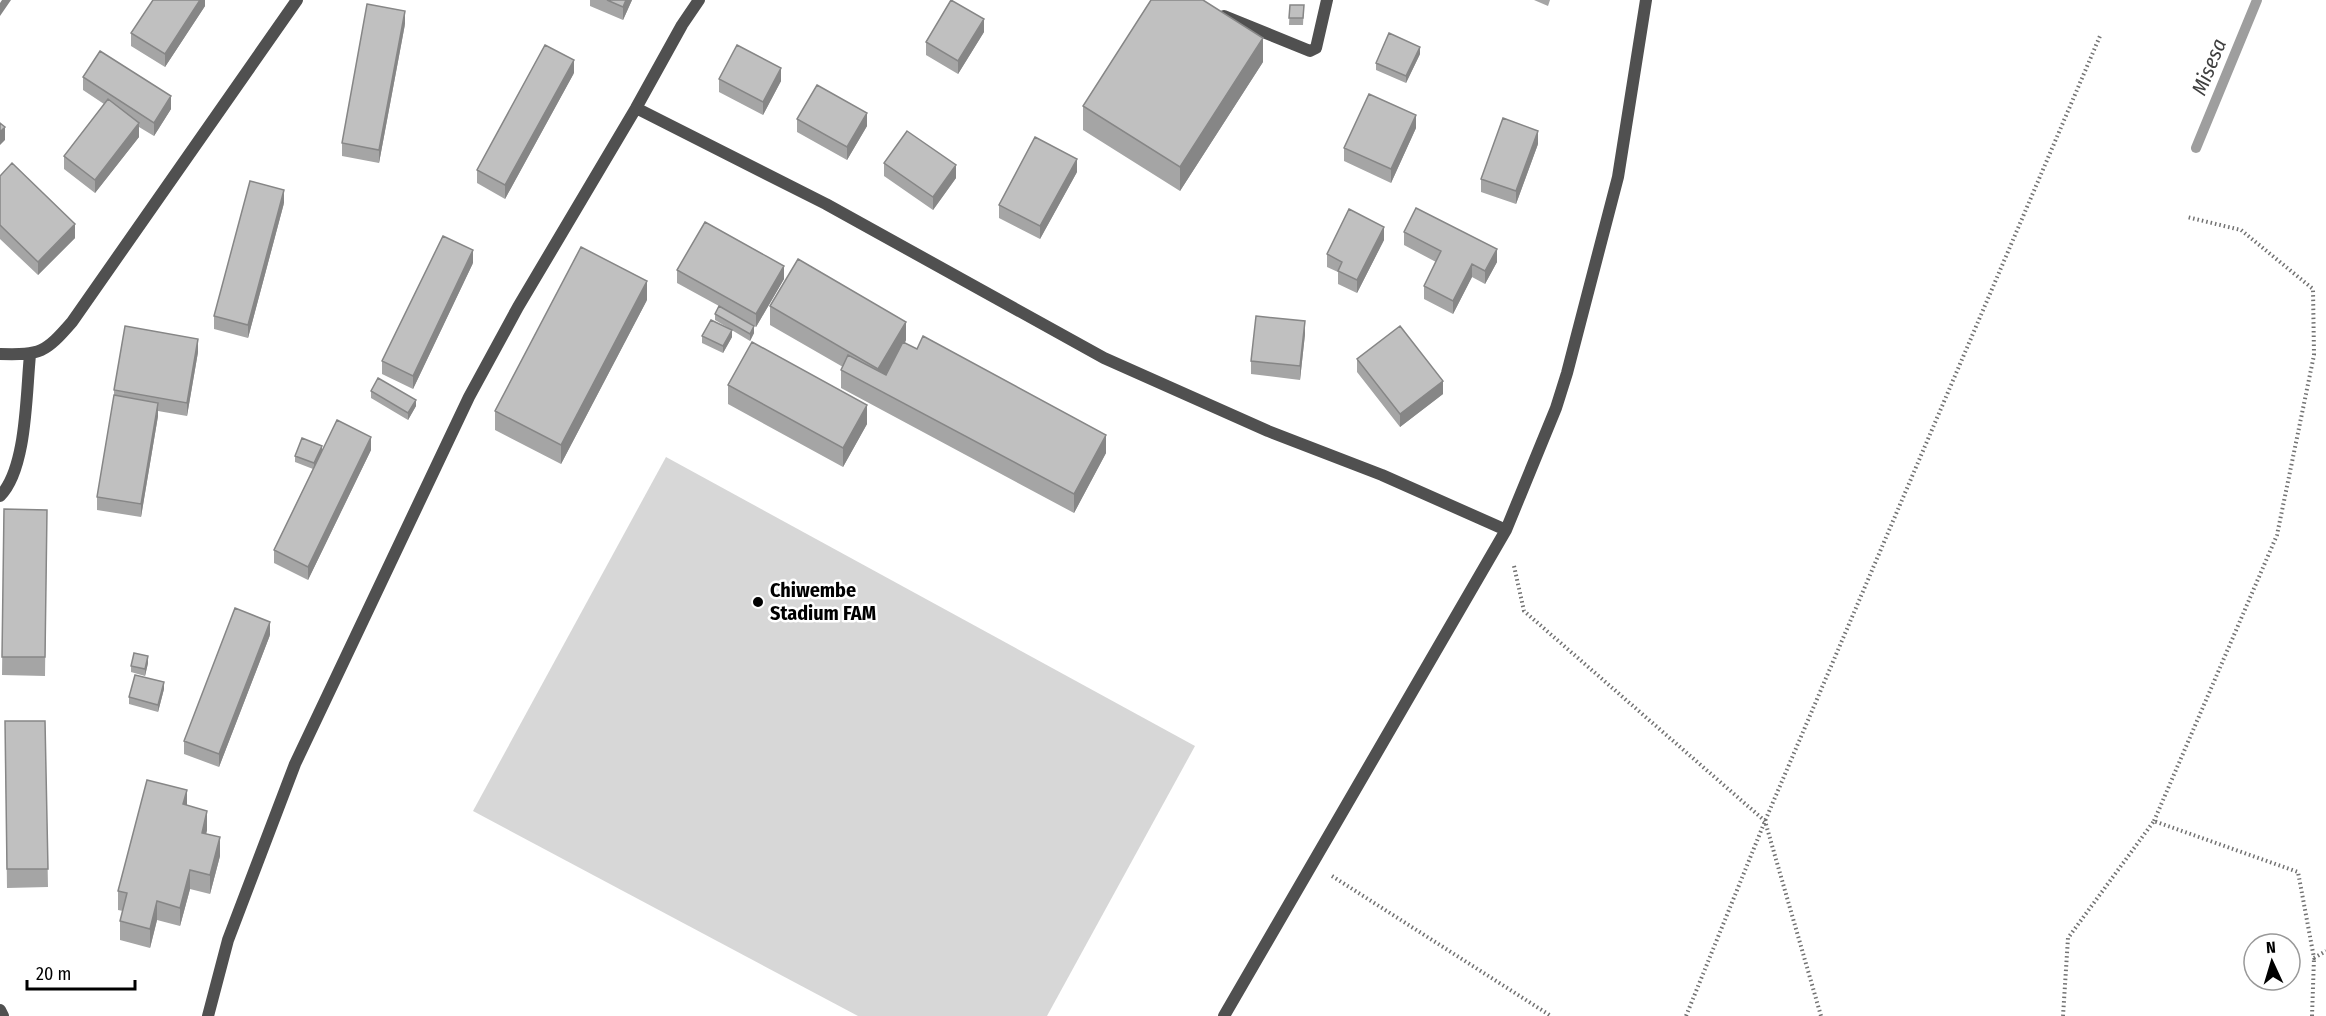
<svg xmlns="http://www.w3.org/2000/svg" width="2326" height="1016" font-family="'Fira Sans Condensed',sans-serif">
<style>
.green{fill:#d7d7d7}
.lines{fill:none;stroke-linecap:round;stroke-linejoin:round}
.stream{stroke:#9e9e9e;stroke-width:10}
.path{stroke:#727272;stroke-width:4;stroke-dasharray:1.5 3;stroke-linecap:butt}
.minor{stroke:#505050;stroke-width:12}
.wall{fill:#a5a5a5}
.shaded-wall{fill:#868686}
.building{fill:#c0c0c0;stroke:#868686;stroke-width:1.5}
.poi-dot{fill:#000;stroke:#fff;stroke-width:2}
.labels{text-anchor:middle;stroke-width:5;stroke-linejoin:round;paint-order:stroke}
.poi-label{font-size:20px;font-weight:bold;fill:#000;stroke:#fff;text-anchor:start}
.water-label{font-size:21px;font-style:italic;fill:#3f3f3f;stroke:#fff}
</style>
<rect width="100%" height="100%" fill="#fff"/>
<path class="green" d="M666,457L1195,746L1047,1016H858L473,811Z"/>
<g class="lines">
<path class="stream" d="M2196,148L2257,0"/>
<path class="path" d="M1514,566L1524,611L1765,821L1821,1016
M2154,821L2277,535L2314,355L2313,289L2241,230L2187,217
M1332,876L1551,1016
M1686,1016L1765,821L2100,36
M2063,1016L2068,938L2154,821L2298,872L2314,958L2326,951
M2312,1016L2314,958"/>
<path class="minor" d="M1224,16L1310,51L1316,48L1327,0
M636,108L826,204L1104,358L1268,431L1382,475L1506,530
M0,354C41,355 45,353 72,322L297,0
M0,496C27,469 26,393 30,355
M0,1010L3,1016
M208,1016L228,940L295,764L469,397L518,307L636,108L682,25L699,0
M1224,1016L1506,530L1556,408L1567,373L1618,177L1646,0"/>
</g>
<path class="wall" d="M205,0V6L165,67L131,46V33Z
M590,0H632L623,20L590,6Z
M1534,0H1550L1548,6Z
M1290,5H1304L1303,25H1289Z
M405,24L379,163L342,156V143Z
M984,32L958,74L926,55V42Z
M1420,54L1406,83L1376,70V63Z
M1263,62L1180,191L1083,130V106Z
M574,73L505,199L477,183V170Z
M83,77L171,109L154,136L139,127V137L95,193L64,169V156L104,104L83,90Z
M719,79L781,81L763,115L719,92Z
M797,119L867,126L847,160L797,132Z
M1416,128L1391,183L1344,161V148Z
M1538,144L1516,204L1481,192V179Z
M884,163L956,178L933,210L884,176Z
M1077,172L1040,239L999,218V205Z
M0,176L75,238L38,275L0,239Z
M284,203L248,338L214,329V316Z
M1404,232L1497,262L1485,284L1472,277L1453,314L1424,299V286L1436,262L1404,245Z
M1384,240L1357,293L1338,284V272L1327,267V254Z
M473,263L413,389L382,374V361Z
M677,270L784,279L756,327L728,311L754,333L750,341L715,320V314L719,306L677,283Z
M647,300L561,464L495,430V411Z
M770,306L906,340L905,343L1106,453L1074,513L841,388V370L843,367L770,325Z
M1305,334L1300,380L1251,374V361Z
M702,336L732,337L723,353L702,343Z
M198,352L187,416L158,411V416L141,517L97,510V497L114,395V390Z
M1357,359L1443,394L1400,427L1357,372Z
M728,385L867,424L843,467L728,404Z
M371,391L416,406L408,420L371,398Z
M371,450L308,580L274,563V550L313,469L295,462V456L322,451Z
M4,509L47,510L45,676L2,675Z
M270,635L219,767L184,754V741Z
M148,663L145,676L131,672V666Z
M164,689L158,712L129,704V697Z
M5,721H45L48,887L7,888Z
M187,805L207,830L206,834L220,856L210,894L190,889L180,926L157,920L150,948L120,940V921L123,911L118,910V891Z"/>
<path class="shaded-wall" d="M2,0H11L0,16V3Z
M200,0H205V6L165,67V54Z
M626,0H632L623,20V7Z
M405,11V24L379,163V150Z
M984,19V32L958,74V61Z
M1263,38V62L1180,191V167Z
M1420,47V54L1406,83V76Z
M574,60V73L505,199V185Z
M781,68V81L763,115V102Z
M171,96V109L154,136V123Z
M867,113V126L847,160V147Z
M1416,115V128L1391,183V169Z
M139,123V137L95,193V180Z
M5,127V140L0,145V132Z
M1538,131V144L1516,204V191Z
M1077,159V172L1040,239V226Z
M956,165V178L933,210V197Z
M284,190V203L248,338V325Z
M75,224V238L38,275V262Z
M1384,227V240L1357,293V280Z
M1497,249V262L1485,284V271Z
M473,250V263L413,389V376Z
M1472,264V277L1453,314V301Z
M784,266V279L756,327V314Z
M647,281V300L561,464V445Z
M1305,321V334L1300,380V366Z
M906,322V340L878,388V369Z
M754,326V333L750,341V334Z
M732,330V337L723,353V346Z
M198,339V352L187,416V403Z
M1443,381V394L1400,427V414Z
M416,400V406L408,420V413Z
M158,403V416L141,517V504Z
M867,405V424L843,467V448Z
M1106,435V453L1074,513V494Z
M371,437V450L308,580V567Z
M322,446V453L314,470V463Z
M270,622V635L219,767V754Z
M148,656V663L145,676V669Z
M164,682V689L158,712V705Z
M187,790V809L183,804Z
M207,811V830L202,852V833Z
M220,837V856L210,894V875Z
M190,870V889L180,926V908Z
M157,901V920L150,948V929Z"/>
<path class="building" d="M153,0H200L165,54L131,33Z
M607,0H626L623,7Z
M951,0L984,19L958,61L926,42Z
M1151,0H1203L1263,38L1180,167L1083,106Z
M367,4L405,11L379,150L342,143Z
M1290,5H1304L1303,18H1289Z
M1389,33L1420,47L1406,76L1376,63Z
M545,45L574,60L505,185L477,170Z
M737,45L781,68L763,102L719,79Z
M100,51L171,96L154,123L83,77Z
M817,85L867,113L847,147L797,119Z
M1369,94L1416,115L1391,169L1344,148Z
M108,99L139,123L95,180L64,156Z
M1503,118L1538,131L1516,191L1481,179Z
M0,123L5,127L0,132Z
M907,131L956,165L933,197L884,163Z
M1035,137L1077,159L1040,226L999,205Z
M12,163L75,224L38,262L0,225V176Z
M250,181L284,190L248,325L214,316Z
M1416,208L1497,249L1485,271L1472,264L1453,301L1424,286L1441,251L1404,232Z
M1349,209L1384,227L1357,280L1338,271L1342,262L1327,254Z
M705,222L784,266L756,314L677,270Z
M443,236L473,250L413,376L382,361Z
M581,247L647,281L561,445L495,411Z
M798,259L906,322L878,369L770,306Z
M719,306L754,326L750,334L715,314Z
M1256,316L1305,321L1300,366L1251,361Z
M711,320L732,330L723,346L702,336Z
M125,326L198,339L187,403L114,390Z
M1400,326L1443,381L1400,414L1357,359Z
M923,336L1106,435L1074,494L841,370L848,355L886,375L903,342L917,349Z
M752,342L867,405L843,448L728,385Z
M378,378L416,400L408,413L371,391Z
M114,395L158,403L141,504L97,497Z
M337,420L371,437L308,567L274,550Z
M302,438L322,446L314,463L295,456Z
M4,509L47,510L45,657H2Z
M235,608L270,622L219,754L184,741Z
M134,653L148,656L145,669L131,666Z
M135,675L164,682L158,705L129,697Z
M5,721H45L48,869H7Z
M147,780L187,790L183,804L207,811L202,833L220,837L210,875L190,870L180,908L157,901L150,929L120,921L127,893L118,891Z"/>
<circle class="poi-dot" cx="758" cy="602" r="6"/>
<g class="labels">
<g class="poi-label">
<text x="770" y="597">Chiwembe<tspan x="770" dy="23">Stadium FAM</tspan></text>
</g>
<g class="water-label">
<text transform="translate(2209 67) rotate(-68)" y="7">Misesa</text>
</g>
</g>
<g transform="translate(2272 962) rotate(356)"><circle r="28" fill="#ffffff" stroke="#999999" stroke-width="1.5"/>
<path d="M0-4.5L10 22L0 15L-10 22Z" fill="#000000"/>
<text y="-9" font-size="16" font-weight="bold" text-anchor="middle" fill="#000000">N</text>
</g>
<path d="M27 980v9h108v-9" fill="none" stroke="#000000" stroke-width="3"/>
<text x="36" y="980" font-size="18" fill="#000000" stroke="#ffffff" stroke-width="4.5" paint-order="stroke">20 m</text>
</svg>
